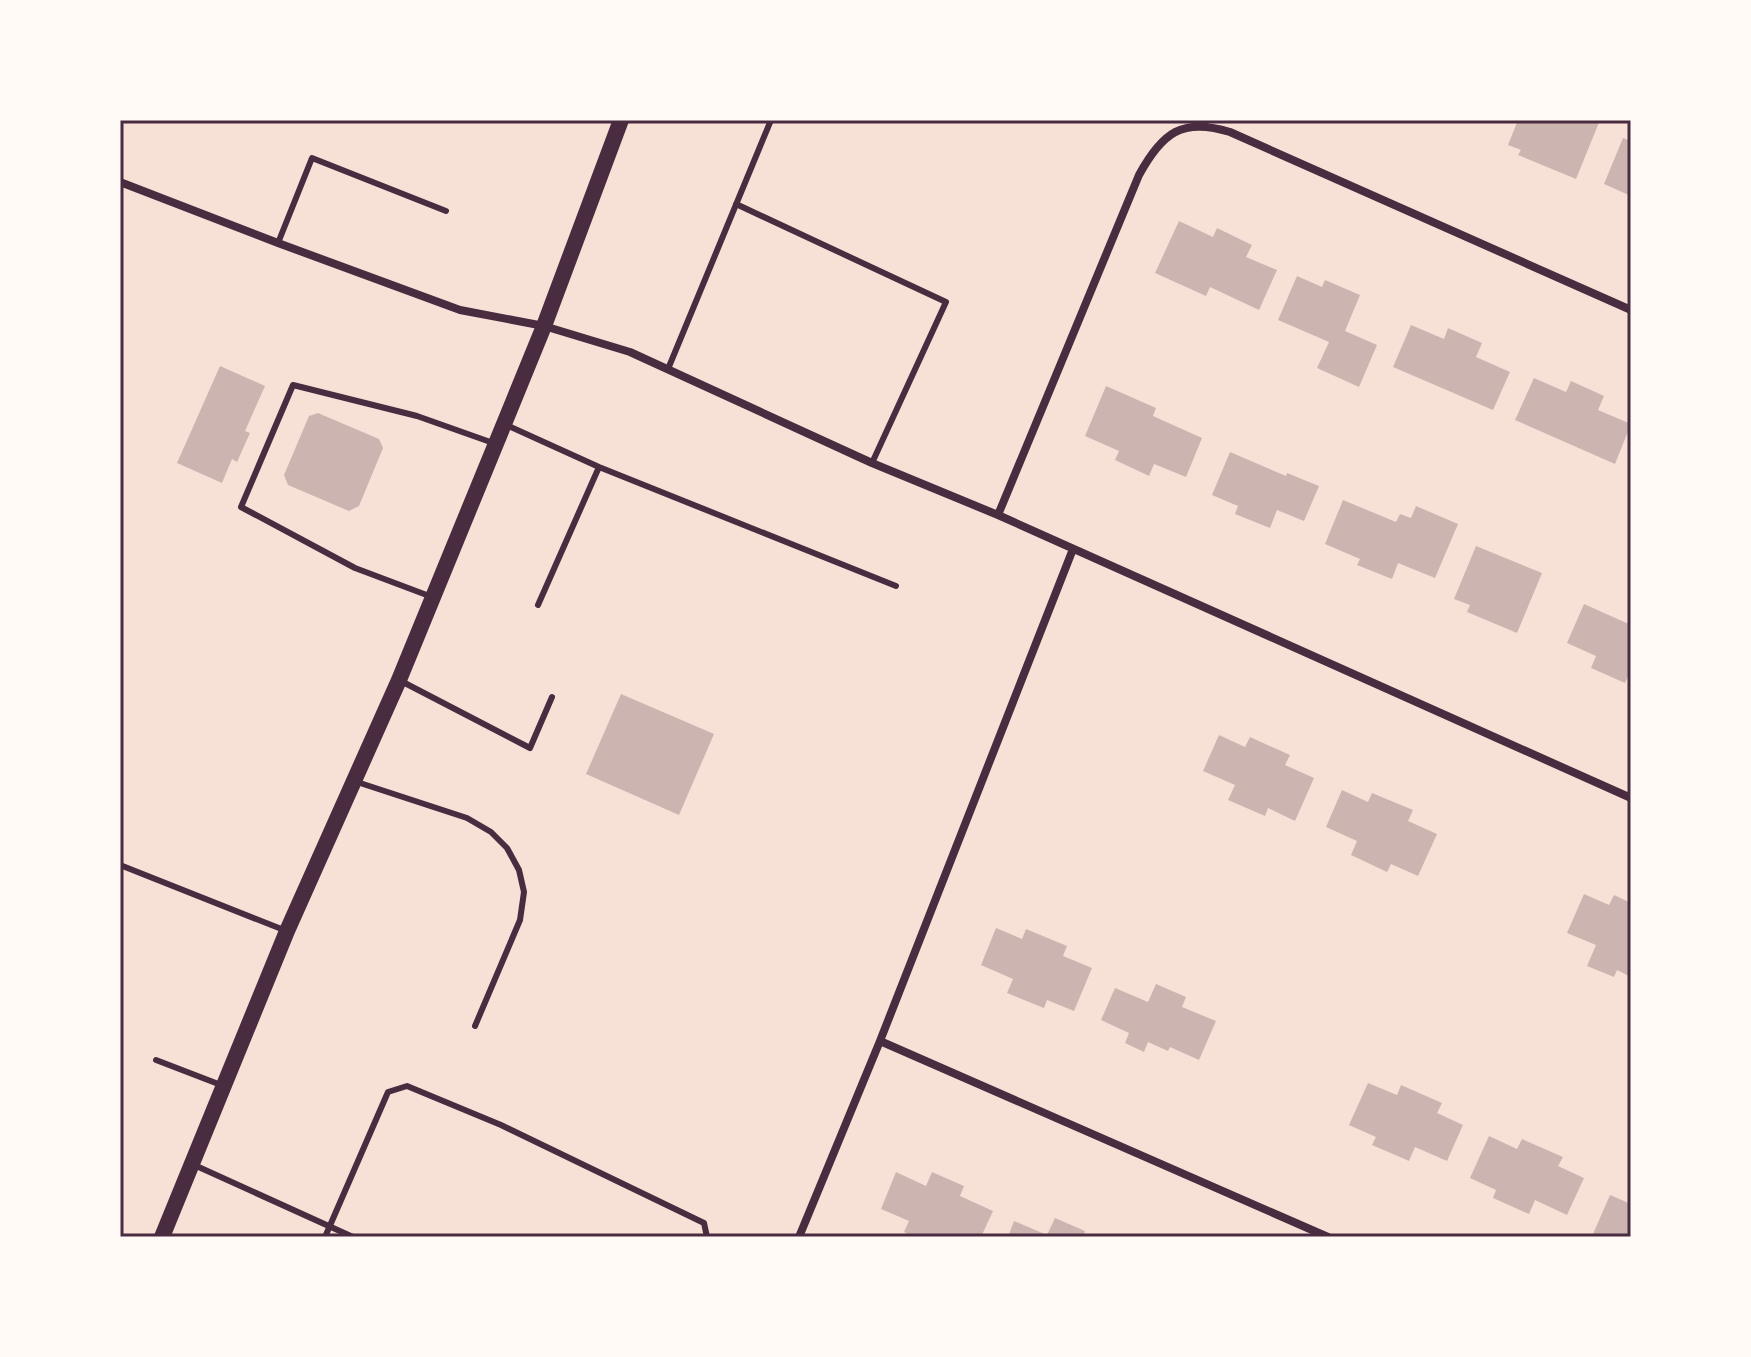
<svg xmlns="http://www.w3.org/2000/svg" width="1751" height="1357" font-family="Raleway,sans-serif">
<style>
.building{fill:#ccb4b1}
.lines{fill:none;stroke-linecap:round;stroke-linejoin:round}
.service{stroke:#4a2c40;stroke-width:6}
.minor{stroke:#4a2c40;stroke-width:8}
.secondary{stroke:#4a2c40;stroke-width:16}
.neatline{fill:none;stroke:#4a2c40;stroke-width:3}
</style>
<rect width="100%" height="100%" fill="#f7e1d7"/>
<path class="building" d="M1518,120H1600L1576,179L1518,155L1521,150L1508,145Z
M1623,138L1631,141V196L1604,184Z
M1179,221L1213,237L1217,228L1252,245L1246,257L1277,270L1259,310L1210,287L1206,296L1155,273Z
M1297,276L1322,287L1325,280L1360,295L1345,331L1377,345L1359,387L1317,368L1329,342L1278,320Z
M1411,325L1444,339L1448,328L1482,343L1476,357L1510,372L1493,410L1393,367Z
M220,366L265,386L245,431L250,433L237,462L232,459L222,483L177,463Z
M1534,378L1566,392L1571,381L1604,396L1598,410L1631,424L1615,464L1515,420Z
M1106,386L1156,408L1153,416L1202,438L1186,477L1154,464L1149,476L1115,460L1119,451L1085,436Z
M318,413L379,439L383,448L359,506L349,511L288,485L284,475L309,416Z
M1230,452L1286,476L1287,473L1319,486L1304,521L1277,510L1270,528L1235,514L1238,506L1212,495Z
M1343,500L1396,522L1400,514L1411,518L1416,506L1458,524L1435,578L1398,563L1392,579L1357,565L1360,559L1325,544Z
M1476,546L1542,573L1517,633L1467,612L1470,605L1454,599Z
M1584,604L1631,625V670L1625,683L1591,668L1596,656L1567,643Z
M621,694L714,734L679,815L586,774Z
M1219,735L1245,747L1250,737L1290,755L1285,765L1314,778L1295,821L1268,808L1265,816L1228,800L1235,785L1203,771Z
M1342,790L1368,802L1372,793L1413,810L1408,821L1437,834L1418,876L1391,864L1387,872L1351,855L1357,841L1326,827Z
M1584,894L1609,905L1614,895L1631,903V971L1629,976L1617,970L1614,977L1587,966L1596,945L1567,933Z
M996,928L1022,939L1026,929L1067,946L1063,956L1092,968L1074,1011L1047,1000L1044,1008L1007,993L1013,979L981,965Z
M1156,984L1186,997L1182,1007L1216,1021L1199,1060L1170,1047L1168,1051L1148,1042L1144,1052L1125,1043L1129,1033L1101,1020L1115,988L1148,1002Z
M1368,1083L1397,1095L1401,1085L1442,1103L1437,1113L1463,1125L1447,1161L1415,1147L1409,1161L1372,1145L1376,1137L1349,1125Z
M1489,1136L1517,1149L1522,1139L1563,1157L1558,1166L1584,1178L1567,1215L1535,1200L1529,1214L1493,1198L1496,1190L1470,1178Z
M896,1172L926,1186L932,1172L964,1186L960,1196L993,1211L981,1237H914L904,1232L909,1221L881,1209Z
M1610,1195L1631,1204V1237H1598L1593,1234Z
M1055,1218L1085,1231L1083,1237H1008L1014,1221L1047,1235Z"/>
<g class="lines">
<path class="service" d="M736,204L946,302L872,463
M278,243L312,158L446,211
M668,369L771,120
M504,424L599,467L896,586
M432,597L355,568L241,507L293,385L417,416L496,444
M538,605L599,467
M399,680L530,748L552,697
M357,782L467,818L491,832L507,848L519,870L524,892L520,920L475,1026
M120,865L284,930
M156,1060L221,1085
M192,1164L353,1237
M325,1237L388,1092L407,1086L501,1125L704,1223L707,1237"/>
<path class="minor" d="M120,182L278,243L460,310L544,326L630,352L872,463L998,515L1631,798
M998,515L1139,175C1162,133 1182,117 1230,132L1631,310
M880,1041L1328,1237
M799,1237L880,1041L1073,549"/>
<path class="secondary" d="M162,1237L287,931L399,680L504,424L544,326L621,120"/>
</g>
<rect width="1751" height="1357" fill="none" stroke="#fffaf5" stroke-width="244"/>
<rect x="122" y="122" width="1507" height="1113" class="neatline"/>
</svg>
